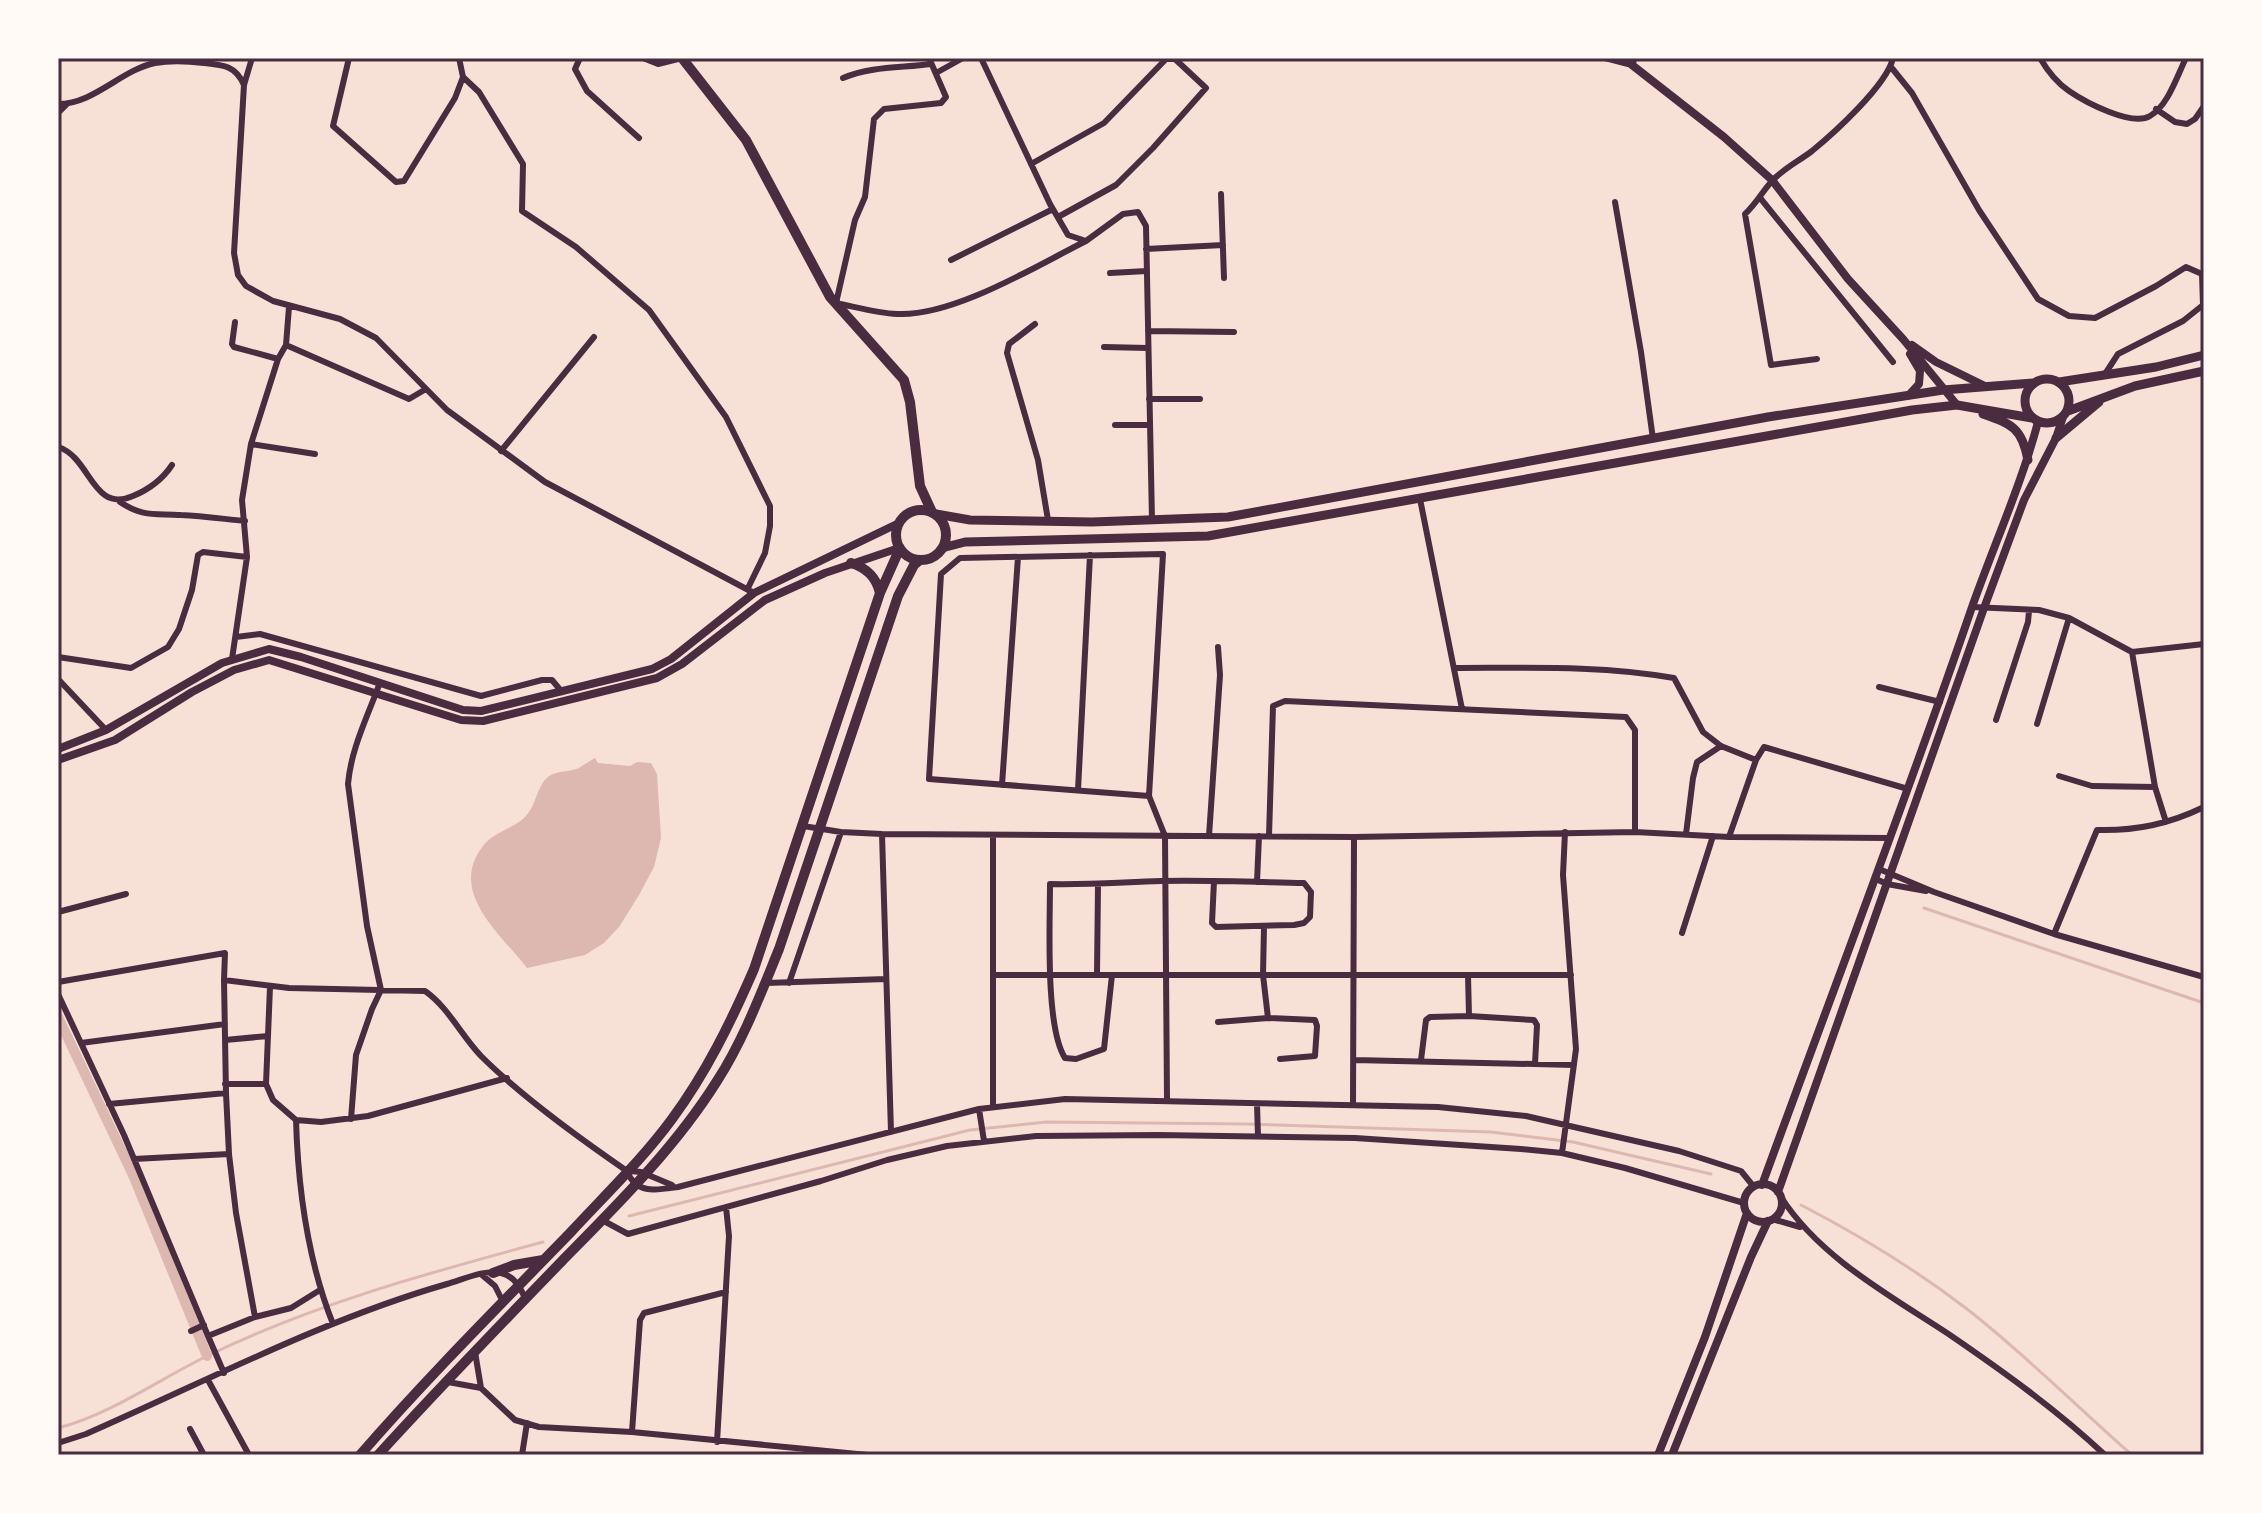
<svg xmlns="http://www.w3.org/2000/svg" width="2262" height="1513" font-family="'Work Sans',sans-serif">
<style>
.water{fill:#dcb8b0}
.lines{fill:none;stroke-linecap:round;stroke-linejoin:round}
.stream{stroke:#dcb8b0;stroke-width:3}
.canal{stroke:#dcb8b0;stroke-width:10}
.minor{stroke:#4a2c40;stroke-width:6}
.tertiary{stroke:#4a2c40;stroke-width:8}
.secondary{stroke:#4a2c40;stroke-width:9}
.primary{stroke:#4a2c40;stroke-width:10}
.neatline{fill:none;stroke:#4a2c40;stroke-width:3}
</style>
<rect width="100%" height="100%" fill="#f7e1d7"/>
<path class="water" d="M595,758L598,763L630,766L637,762L651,763L657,774L661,838L654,867L639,895L619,927L604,943L585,955L527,968C501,934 447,892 483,846C492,833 512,829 524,818C534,808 535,797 541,786C550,768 565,774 579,768C584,765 589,761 595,758Z"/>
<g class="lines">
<path class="stream" d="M1924,908L2204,1003
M1801,1205C1859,1235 1915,1269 1967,1309C2025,1354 2077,1407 2132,1455
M629,1216L970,1130L1046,1122L1246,1124L1491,1132L1573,1142L1711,1174
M58,1428C111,1414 158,1380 207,1356C314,1304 428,1273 543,1242"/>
<path class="canal" d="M58,1017L133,1175L207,1356"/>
<path class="minor" d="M349,58L333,126L396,182L404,181L455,98L463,77
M459,58L463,77L479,92L523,164L522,211L576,247L649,310L726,417L770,506V526L765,553L748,588
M580,58L575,69L587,91L639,138
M643,58L658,64L682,58
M929,58L946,97L941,103L884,109L874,119L865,197L855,220L836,303C856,307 877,313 897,314C953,317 1036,266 1086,241
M981,58L1050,204L1068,235L1086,241L1123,214L1138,212L1146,226L1152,520
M1605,58L1632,65
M2040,58C2047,70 2057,83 2069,91C2085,102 2132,127 2150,116C2168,106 2177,76 2186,58
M1891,67L1912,93L1979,210L2038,299L2069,316L2095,318L2156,286L2186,267L2202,274L2203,305L2183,321L2118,354L2105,374
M936,73L963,58
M843,78C871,66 902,68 931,64
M244,85L252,58
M58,104C94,104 121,70 155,63C171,60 188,61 204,63C224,65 236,66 244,85L234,253L238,275L246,286L273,301L340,319L376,338L447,410L545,482L754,593
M2156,109L2175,122L2187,124L2195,119L2204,106
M58,113L67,104
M1031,164L1104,123L1167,58
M1221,194L1224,278
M1761,199L1893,362
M1615,202L1641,352L1653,439
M1058,217L1116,185L1153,148L1206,88L1175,59H1168
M1146,249L1223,245
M951,260L1053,209
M1110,273L1147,271
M235,322L232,344L234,347L278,359
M1035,324L1009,344L1007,353L1038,460L1048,520
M1148,331L1234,332
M286,345L409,399L426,389
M1104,347L1148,348
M1817,359L1771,365L1745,214C1756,204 1762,192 1772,181C1783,169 1799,161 1812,151C1834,133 1887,85 1893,58
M1149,399H1200
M1115,425H1150
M251,444L315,454
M58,447C91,457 92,514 133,496C150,489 162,480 172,465
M501,451L594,337
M1420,499L1462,709
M120,502C144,518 156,513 181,515C203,516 224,519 245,521
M1972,607L2039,610L2069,618L2132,652L2204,644
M236,637L260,634L481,696L542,680H552L562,692
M2132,652L2155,787L2166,822
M58,657L131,668L168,647L179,629L192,590L198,555L203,552L247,557
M232,659L247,557L242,500L251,444L278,359L286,345L289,307
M1454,668C1527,668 1601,665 1674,678L1703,732L1721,746L1756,760
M58,679L106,730
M1879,687L1940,702
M1996,720L2028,622L2029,611
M2037,724L2069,618
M2059,776L2092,786L2155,787
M1002,785L1018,557
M1078,790L1090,555
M1149,796L929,779L941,574L960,558L1163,554L1149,796L1165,836L1167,1101
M803,826L841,832L882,834L1354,837L1635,832L1729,837L1890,838
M882,834L891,1132
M1686,834L1693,778L1697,762L1721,746
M1209,836L1220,675L1218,647
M1269,836L1273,706L1285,701L1626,717L1635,730V832
M1729,837L1756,760L1764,747L1908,789
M1879,869L1934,892L2054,934L2204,977
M1876,879L1887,884L1926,891
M1257,882L1259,836
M58,912L126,894
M1264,927L1263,975L1268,1018
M1682,933L1713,836
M2054,934L2097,830C2136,831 2169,824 2204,807
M993,975H1571
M1097,975L1098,885
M1112,975L1104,1049L1076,1059L1065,1058C1045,1027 1050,923 1050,884C1087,885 1124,882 1161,881C1209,880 1257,882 1304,883L1311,892L1310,917L1304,923L1294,925L1216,927L1212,923L1214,881
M1468,975L1469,1016L1534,1020L1537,1025L1535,1064
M58,982L225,953L224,980
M766,983L886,979
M789,983L841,832
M270,987L266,1084L273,1100L296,1120L321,1122L368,1116L507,1078
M58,994L124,1135L208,1336L255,1317L291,1308L320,1290
M1218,1022L1268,1018L1315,1020L1317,1026L1315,1056L1280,1059
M225,1040L268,1036
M81,1043L225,1024
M1354,1060L1574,1065
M1421,1060L1426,1020L1430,1017L1469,1016
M225,1084H266
M109,1104L226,1093
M1257,1104L1258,1136
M1353,1105L1354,837
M993,1106V835
M979,1109L984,1141
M351,1119L356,1055L372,1009L381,990L367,926L348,784C351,749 367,718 379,685
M296,1120C298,1188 308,1261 333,1324
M1562,1153L1576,1049L1563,875L1565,832
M229,1154L236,1213L255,1317
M134,1159L229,1154L226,1093L224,980L289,988L425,991C448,1007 461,1035 481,1056C522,1097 579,1138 627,1171C636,1195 657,1190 678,1187L979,1109L1065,1099L1438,1107L1526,1116L1679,1151L1741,1171L1754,1187
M630,1171L641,1172L672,1185
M1781,1197C1820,1258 1891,1296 1950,1335C2004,1372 2057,1410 2105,1455
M1772,1219L1800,1227
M602,1220L628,1234L821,1181L887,1160L947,1146L1036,1136L1158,1135L1355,1138L1521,1149L1562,1153L1625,1168L1744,1203
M482,1275L495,1286L503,1302
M191,1331L204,1325
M208,1336L224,1373
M475,1352L481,1388
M208,1380L249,1455
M448,1382L481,1388L515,1420L539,1427L632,1432L868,1455
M190,1429L204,1455
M632,1432L640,1320L644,1313L726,1292
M717,1442L729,1236L726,1207
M58,1443L86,1434C205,1382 322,1320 447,1284C462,1280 484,1269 501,1273C514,1276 520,1287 525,1298
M522,1455L527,1423"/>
<path class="tertiary" d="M1633,58L1632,65L1724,137L1772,180L1848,279L1903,339L1957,405
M1912,345L1936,362L1985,386
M1909,395L1919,384L1920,371L1910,354
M58,749L106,730L222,663L269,649L301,657L463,710L481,711L652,669L671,659L754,593L899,523
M58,760L115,740L192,692L234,670L269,660L461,720L483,721L657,678L682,664L765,600L825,573L899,548
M1744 1203a19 19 0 1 1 38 0a19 19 0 1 1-38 0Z
M1762,1185C1832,993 1905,803 1971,610C1993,547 2021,486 2038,422
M1778,1192L1984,608L2024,500L2056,438L2063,417
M1658,1455L1705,1337L1747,1213
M1672,1455L1751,1257L1768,1221"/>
<path class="secondary" d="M2025 401a22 22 0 1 1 44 0a22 22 0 1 1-44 0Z
M2059,382L2156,367L2204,355
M2068,411L2135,386L2204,371
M1983,414C2012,424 2022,428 2028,460
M2056,438L2099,402
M936,514L970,520L1092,522L1228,517L1768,417L1943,390L2033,383
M942,548L965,542L1208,536L1912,410L1957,405L2032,418"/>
<path class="primary" d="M682,58L746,140L830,297L904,380L910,402L920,486L932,512
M896 535a25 25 0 1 1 50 0a25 25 0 1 1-50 0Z
M851,563C867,568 876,577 880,593
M493,1273L514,1265L543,1260
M360,1455C427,1378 499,1306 570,1233C604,1196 642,1160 672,1119C706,1073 731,1022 754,969L880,593L900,548
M378,1455C438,1389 500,1325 562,1261C617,1205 675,1148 717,1081C743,1041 761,993 779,949L898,596L914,565L920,560"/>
</g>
<rect width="2262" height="1513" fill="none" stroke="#fffaf5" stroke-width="120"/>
<rect x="60" y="60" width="2142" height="1393" class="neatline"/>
</svg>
